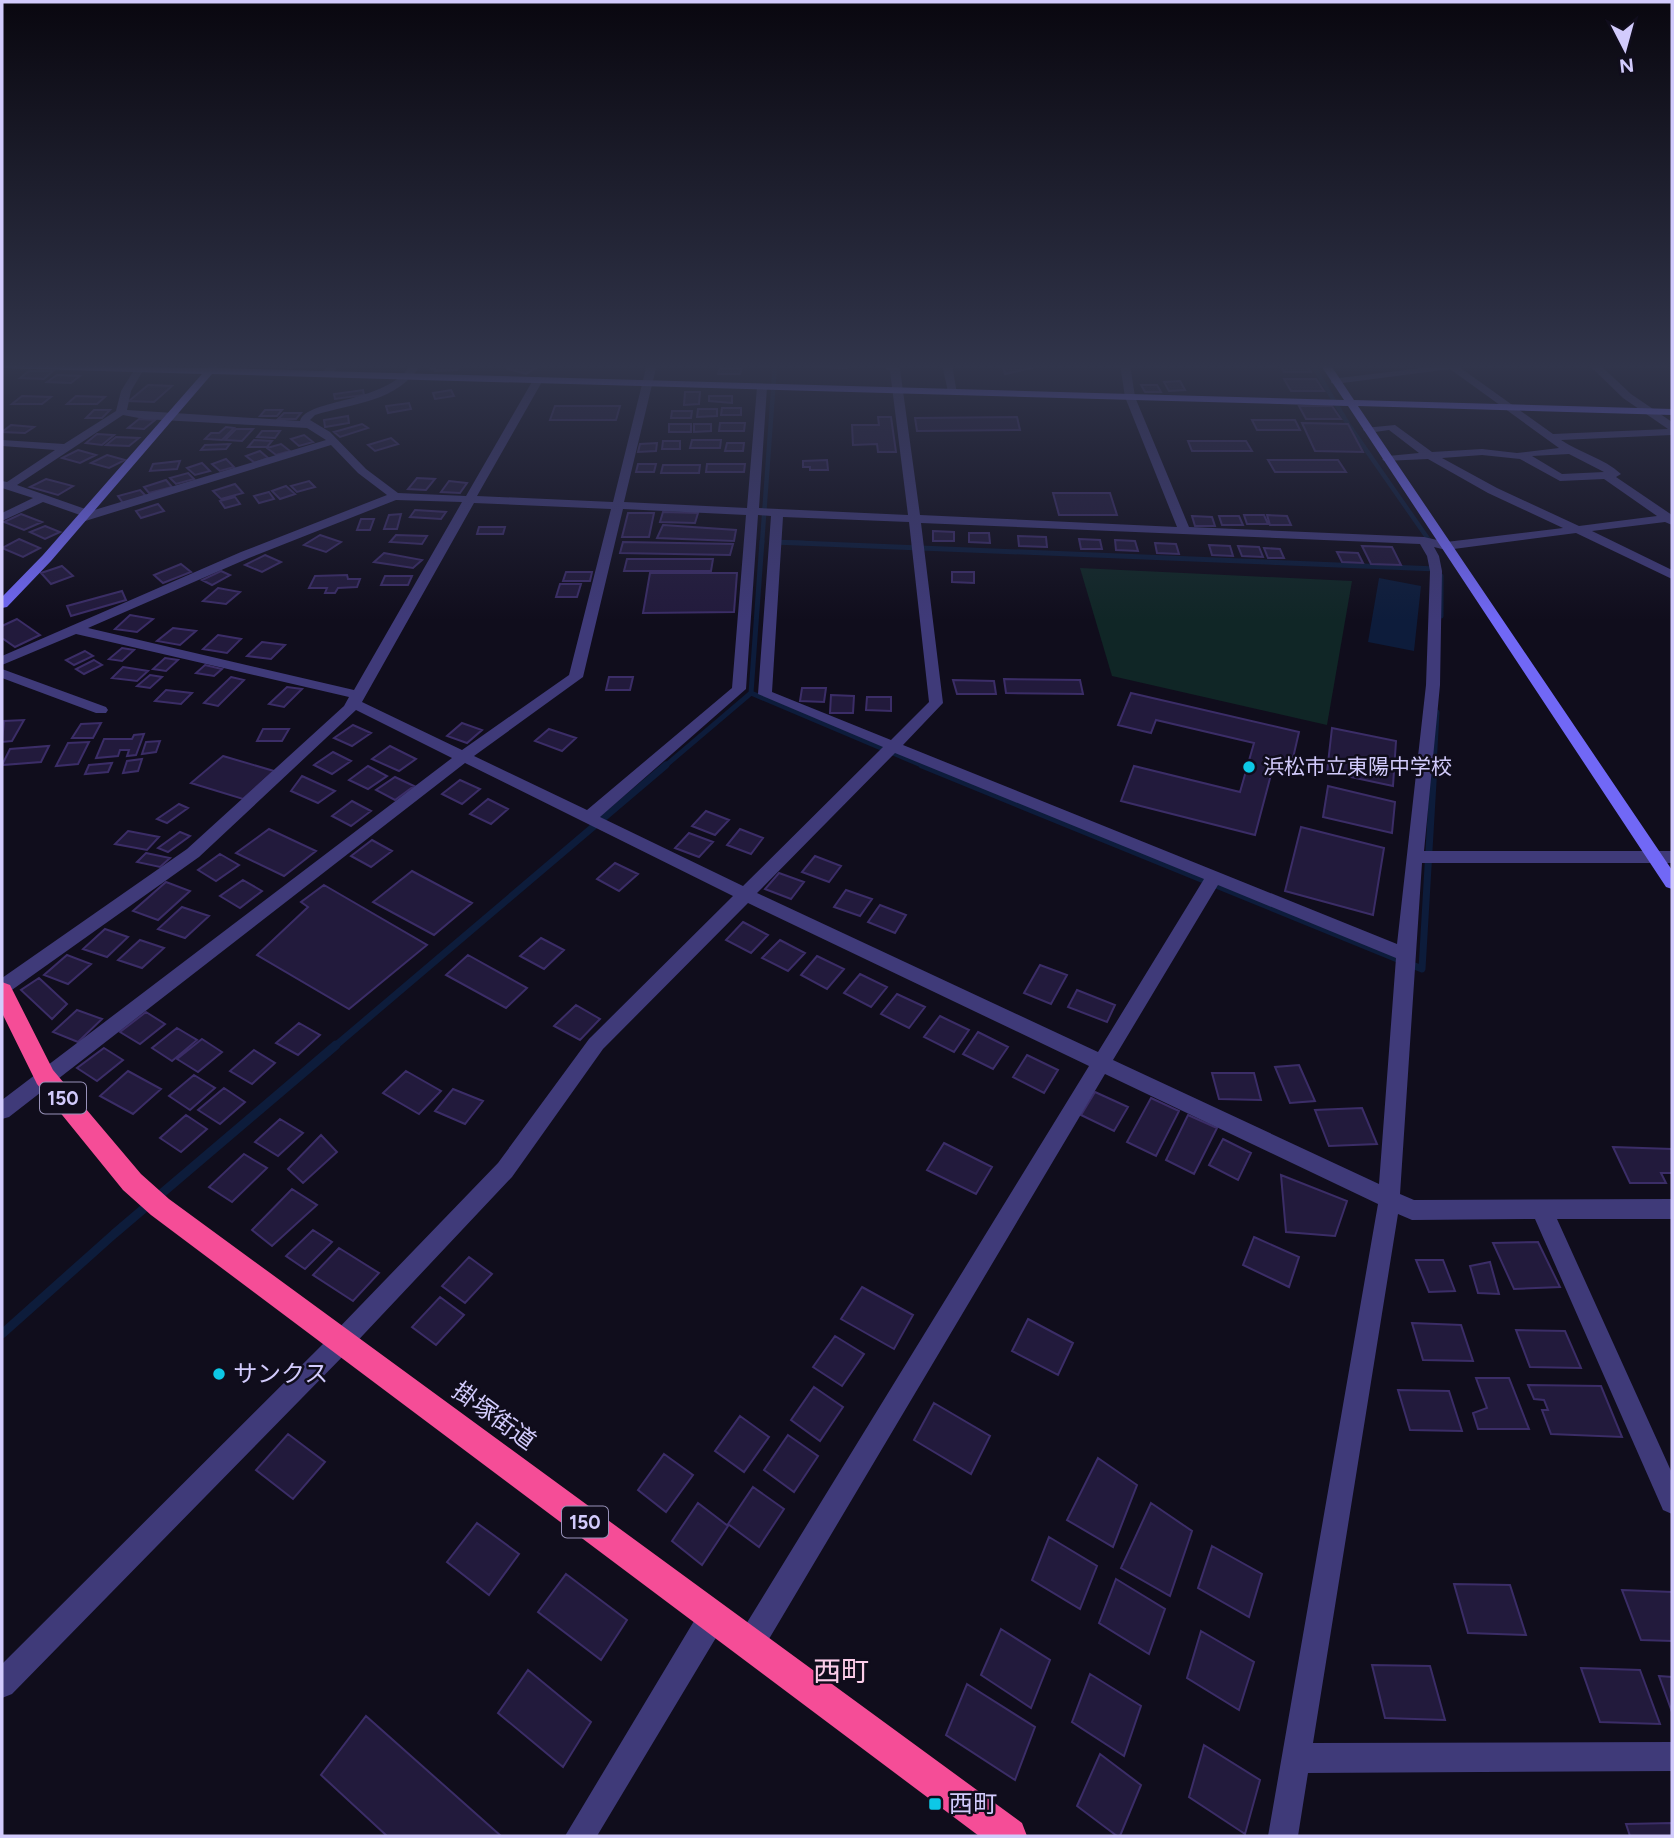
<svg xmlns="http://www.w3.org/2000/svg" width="1674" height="1838" font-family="Figtree,'Noto Sans JP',sans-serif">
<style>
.green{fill:#102626}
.water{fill:#0d1c3b}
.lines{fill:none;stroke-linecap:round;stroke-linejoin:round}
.stream-far3{stroke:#0d1c3b;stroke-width:4.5}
.stream-far2{stroke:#0d1c3b;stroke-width:5}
.stream-far1{stroke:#0d1c3b;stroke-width:7}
.stream{stroke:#0d1c3b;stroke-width:9}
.building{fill:#221a3c;stroke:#3b2d67;stroke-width:2}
.street{fill:#3f3a79;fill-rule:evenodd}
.secondary{fill:#7168f6;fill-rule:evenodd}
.highway{fill:#f54d97;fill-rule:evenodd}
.poi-dot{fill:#0dc8e6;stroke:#100d1c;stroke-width:2.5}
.labels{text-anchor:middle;stroke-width:5;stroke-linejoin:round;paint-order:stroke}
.shield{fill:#100d1c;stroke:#9892b9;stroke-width:2}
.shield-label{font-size:19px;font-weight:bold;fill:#d2cbfc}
.poi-label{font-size:21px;fill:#d2cbfc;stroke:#100d1c;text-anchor:start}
.near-poi-label{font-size:24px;fill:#d2cbfc;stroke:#100d1c;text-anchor:start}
.near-street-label{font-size:24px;fill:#d2cbfc;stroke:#100d1c}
.near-neighbourhood-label{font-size:28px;fill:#fccde9;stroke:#100d1c}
</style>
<rect width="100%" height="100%" fill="#100d1c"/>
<path class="green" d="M1080,568L1352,581L1327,725L1112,676Z"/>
<path class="water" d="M1379,578L1421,586L1414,651L1368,642Z"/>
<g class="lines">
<path class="stream-far3" d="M1312,364L1348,424L1431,543
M774,542L804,543
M762,543L775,364"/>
<path class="stream-far2" d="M1430,541L1432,545
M774,542L1437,569
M1441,576V616
M751,693L926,767
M664,767L751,693L762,541
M1434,767L1437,712"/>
<path class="stream-far1" d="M922,765L1422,969L1434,765
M334,1047L666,765"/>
<path class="stream" d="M2,1334L114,1234L336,1045"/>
</g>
<path class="building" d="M290,364H323L288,368Z
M433,364H459L457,370L435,371V369H431Z
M517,364H519L536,368L526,374L508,369Z
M816,364H847L846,368L816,367Z
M1002,364H1029L1032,368L1005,374Z
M1280,364H1306L1311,372H1284Z
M720,368H742L740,374H718Z
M29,371H53L44,379L20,378Z
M57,375L80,376L71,383L47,382Z
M1284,379H1316L1324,391H1291Z
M1180,381L1185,390L1169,391L1164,382Z
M148,385L172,386L154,402L129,401Z
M1141,385H1157L1161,392H1145Z
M363,390L364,395L335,399L334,394Z
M451,390L454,396L435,399L433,393Z
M685,392H700L699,404L684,405Z
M22,396L51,397L42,404H12Z
M76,396L105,397L97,404H67Z
M709,396H732V403L709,401Z
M409,403L411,409L388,413L386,406Z
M555,406H620L616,420H550Z
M1299,406H1332L1341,419H1306Z
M722,408H741V415H721Z
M698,409H717V416L697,417Z
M94,410H110L102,418H86Z
M265,410H282L277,416H260Z
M672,411H692L691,418H671Z
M284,413H301L296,419H278Z
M348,416L349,423L325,427L324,420Z
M878,417H891L896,452H878L877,444L853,445L852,425H879Z
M1017,417L1020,430L917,431L915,418Z
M139,419L155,420L144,429L128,428Z
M1252,420H1295L1300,430H1257Z
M720,423H745L744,431H719Z
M1302,423L1348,424L1363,452L1315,451Z
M362,424L368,428L340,437L334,432Z
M669,424H691V432H669Z
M694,424H711V431L694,432Z
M11,425L34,427L25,433L2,432Z
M226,427L234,428L222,440L205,439L211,433H219Z
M236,429H253L242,441L225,440Z
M262,431H280L275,438L257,437Z
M97,434L114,435L102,445L86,443Z
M304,435L313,442L299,446L291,439Z
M116,437L139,438L129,446L106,445Z
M391,438L398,444L375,451L368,445Z
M254,440L272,441L267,447H248Z
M692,440H721L720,448H690Z
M663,441H680V449H662Z
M1188,441H1246L1252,451H1192Z
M657,443L656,451L638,452L640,444Z
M727,443H744L743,451H725Z
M230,444L226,449L201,450L205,445Z
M281,444L290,451L276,455L267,448Z
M78,450L96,455L80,463L62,458Z
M260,451L268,458L255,463L246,456Z
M107,455L125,460L109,468L91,463Z
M226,459L234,467L220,471L212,464Z
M827,460L828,470H810V467H803V461Z
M1268,460H1338L1346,472H1275Z
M180,461L177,469L150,471L153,464Z
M202,463L210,471L195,475L187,468Z
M638,464H656L654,472H636Z
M707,464H745L744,472H706Z
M663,465H700L699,473H661Z
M188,473L194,479L176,484L170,478Z
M417,478L435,479L426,490L408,489Z
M46,479L73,486L58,495L30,487Z
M166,480L172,487L149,493L144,487Z
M309,481L315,487L297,492L291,486Z
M449,481L467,483L460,493L441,492Z
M235,484L243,493L221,499L213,491Z
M286,486L295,494L280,499L272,491Z
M140,490L146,496L123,503L118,496Z
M269,492L274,499L259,503L254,496Z
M1053,493H1110L1117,515H1059Z
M235,497L240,504L225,508L220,501Z
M158,504L164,511L141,518L136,511Z
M415,510L446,512L441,519L410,517Z
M663,512L698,513L695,523L660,522Z
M628,513H654L649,537H622Z
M21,514L42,522L24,530L4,522Z
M401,514L397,529H384L389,515Z
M1244,515H1264L1268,524H1247Z
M1267,515L1287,516L1291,525H1270Z
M1192,516L1212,517L1215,526H1195Z
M1219,516H1239L1243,525H1222Z
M361,519H374L370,530H357Z
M663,525L736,530L734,541L657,538Z
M45,526L60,532L45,539L30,532Z
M479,527H505L503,534H477Z
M933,531L954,532V541H933Z
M969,533H989L990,543L969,542Z
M320,535L341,542L326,552L304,545Z
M396,535L427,536L422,544L390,542Z
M1018,536L1046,537L1047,547L1019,546Z
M19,539L40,548L23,557L2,548Z
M1079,539L1100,540L1102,549H1081Z
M1115,540L1135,541L1138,551L1116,550Z
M623,542L733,544L730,555L620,553Z
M1155,543L1176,544L1179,554L1157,553Z
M1209,545L1230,546L1233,556L1212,555Z
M1238,546L1259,547L1263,557L1242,556Z
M1362,546L1392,547L1401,565L1371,564Z
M1264,548L1280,549L1284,558H1268Z
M1337,552L1358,553L1363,563L1342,562Z
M384,553L422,560L413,568L374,562Z
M265,555L281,562L262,572L245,565Z
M627,559H713L711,571H624Z
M181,564L191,572L163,583L154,575Z
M62,566L73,576L51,584L41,573Z
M221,571L230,575L212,585L202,580Z
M566,572H592L590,581H563Z
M952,572H974V583L952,582Z
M650,573H737L734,612L643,613Z
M347,575L348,579H360L357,587L338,588L335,593H325L327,588H309L315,576Z
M385,576H412L408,585H381Z
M560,584H581L577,597H556Z
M218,588L240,592L226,604L203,601Z
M122,591L126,600L71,616L67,606Z
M130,615L153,619L137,632L115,629Z
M17,619L40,635L15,647L2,638V626Z
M173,628L196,631L180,645L157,641Z
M218,635L241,639L227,653L203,649Z
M262,642L285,645L271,659L247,656Z
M122,648L134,650L122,661L109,659Z
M85,651L93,656L74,665L66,660Z
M165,658L178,660L166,671L153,669Z
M94,660L102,665L84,674L76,669Z
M205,665L222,669L214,676L196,673Z
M123,667L148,671L137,681L112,678Z
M150,675L162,677L150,688L137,686Z
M231,677L244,680L218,706L204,703Z
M609,677H633L630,690H606Z
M1004,679L1080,680L1083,694L1006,693Z
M953,680L994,681L996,694H957Z
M287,687L302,689L284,707L269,704Z
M802,688H826L824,702L800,701Z
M166,690L192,693L181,704L155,701Z
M1131,693L1299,732L1290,771L1273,767L1255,835L1121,801L1134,766L1240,792L1254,743L1156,720L1151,733L1118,725Z
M831,695L854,696L853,713H830Z
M867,697H891V711L866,710Z
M24,720L12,741L2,742L4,721Z
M101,723L93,738H72L81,724Z
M462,723L482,730L467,743L447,736Z
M353,725L371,733L352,746L334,738Z
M1332,728L1396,741L1393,786L1327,772Z
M263,729H289L282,741H257Z
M549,729L576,738L562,751L535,741Z
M144,734L136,755L127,756L129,750H120L118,756L96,758L104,739H132L134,735Z
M160,741L156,752L142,754L146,742Z
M89,742L78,764L56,766L68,743Z
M49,746L41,762L2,765L10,749Z
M390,746L416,759L399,771L372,759Z
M333,752L351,761L332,774L314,765Z
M223,756L274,771L243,799L191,783Z
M142,759L138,771L123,773L127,761Z
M112,763L108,772L85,774L89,765Z
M368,766L387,776L368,789L349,780Z
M302,776L335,791L318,803L291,791Z
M395,777L414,786L395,800L376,790Z
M460,780L480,789L462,804L442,794Z
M1328,786L1395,802L1392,833L1323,817Z
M488,799L508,809L491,824L470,814Z
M352,801L371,811L351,826L332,816Z
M179,804L188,808L167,823L157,819Z
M706,811L729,820L715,835L692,826Z
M1301,827L1384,848L1373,915L1285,891Z
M269,829L316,851L284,876L236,853Z
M740,829L763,838L751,854L727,845Z
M128,831L159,837L147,850L115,844Z
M180,832L190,836L168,852L158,848Z
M689,833L713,842L699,857L675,848Z
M372,840L392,851L371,867L351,856Z
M146,853L170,858L160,867L137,862Z
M220,854L239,865L216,881L198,870Z
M815,856L841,866L829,882L802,872Z
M615,863L638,874L619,891L597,879Z
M412,871L472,903L434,935L373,902Z
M779,873L804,882L791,899L765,889Z
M243,880L262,891L240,908L220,896Z
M166,882L190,891L158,920L133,911Z
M324,885L427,945L349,1009L257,955L308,907L301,902Z
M846,890L872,899L860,916L834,907Z
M880,905L906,915L895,933L868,922Z
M182,907L209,916L185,938L158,929Z
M743,922L768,935L751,953L726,940Z
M105,929L128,937L107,957L83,949Z
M541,938L564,950L544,969L520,956Z
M140,940L164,948L142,968L118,960Z
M780,940L805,953L788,971L762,958Z
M67,955L91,964L68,984L44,975Z
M468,955L527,988L506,1008L446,975Z
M817,956L844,969L827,989L801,975Z
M1040,965L1067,975L1051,1004L1024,993Z
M860,974L887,987L871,1007L844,993Z
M39,978L67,1004L52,1019L21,990Z
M1077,990L1115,1005L1107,1022L1068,1007Z
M897,994L925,1007L909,1028L881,1014Z
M576,1005L600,1019L580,1040L554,1026Z
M77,1010L102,1019L78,1042L53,1032Z
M146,1012L165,1024L140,1044L120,1032Z
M940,1016L969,1030L954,1052L924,1037Z
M299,1023L320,1035L298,1055L276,1043Z
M177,1028L197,1040L172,1061L152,1048Z
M978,1032L1008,1047L993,1069L963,1054Z
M202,1039L222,1052L198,1072L177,1059Z
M104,1048L123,1060L97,1081L77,1068Z
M254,1050L275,1063L252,1084L230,1071Z
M1027,1055L1058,1070L1044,1093L1013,1077Z
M1299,1065L1315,1101L1290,1103L1275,1067Z
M128,1071L161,1089L133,1114L100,1096Z
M406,1071L441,1091L419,1114L383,1093Z
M1212,1073H1254L1261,1100L1219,1099Z
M194,1075L215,1088L190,1110L169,1096Z
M224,1088L245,1102L220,1124L198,1110Z
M453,1089L483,1101L465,1124L435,1111Z
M1095,1092L1128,1107L1114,1131L1081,1115Z
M1151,1098L1179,1111L1156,1156L1127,1142Z
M1362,1108L1377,1144L1329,1146L1315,1110Z
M186,1115L207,1129L181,1152L160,1138Z
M1188,1115L1217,1128L1194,1174L1166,1160Z
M280,1119L303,1133L278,1156L255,1142Z
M321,1135L337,1152L303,1183L288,1169Z
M1223,1139L1251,1153L1238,1180L1209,1165Z
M944,1143L992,1167L976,1194L927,1170Z
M1613,1147L1672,1149V1173H1661L1666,1183H1630Z
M244,1154L267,1168L232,1202L209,1187Z
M1281,1175L1347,1201L1335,1236L1286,1232Z
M292,1189L317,1205L272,1246L252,1230Z
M313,1230L332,1242L305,1269L286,1256Z
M1254,1237L1299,1257L1289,1287L1243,1265Z
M1538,1242L1560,1287L1514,1289L1493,1243Z
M339,1248L379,1273L353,1301L313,1275Z
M469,1257L492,1274L465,1303L442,1286Z
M1416,1260H1443L1455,1291L1429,1292Z
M1490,1262L1499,1294L1478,1293L1470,1266Z
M862,1287L913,1315L894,1349L841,1319Z
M440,1297L464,1315L436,1345L412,1327Z
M1028,1319L1073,1343L1058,1375L1012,1351Z
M1412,1323L1461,1325L1473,1361L1423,1360Z
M1516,1330L1565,1331L1581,1368L1530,1367Z
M835,1336L864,1354L842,1386L813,1367Z
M1476,1378H1509L1529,1429H1478L1473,1413L1487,1408Z
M1528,1385L1601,1386L1622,1437L1551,1434L1542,1410H1548L1544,1400L1534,1399Z
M814,1387L843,1407L820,1441L791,1420Z
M1398,1390L1449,1391L1462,1431L1410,1430Z
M934,1403L990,1436L971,1474L914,1440Z
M740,1416L769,1437L744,1472L715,1451Z
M288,1434L325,1462L293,1499L256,1470Z
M788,1435L818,1456L794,1492L764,1470Z
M664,1454L693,1475L666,1512L638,1490Z
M1098,1458L1137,1485L1113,1547L1067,1520Z
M753,1487L784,1509L759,1547L728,1524Z
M698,1503L728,1526L702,1565L672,1541Z
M1151,1503L1192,1531L1170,1596L1121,1568Z
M477,1523L519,1554L489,1595L447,1562Z
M1049,1537L1097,1566L1080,1609L1032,1580Z
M1212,1546L1262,1574L1249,1617L1198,1588Z
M566,1574L627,1620L601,1660L538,1612Z
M1116,1579L1165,1609L1149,1654L1099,1623Z
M1454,1584L1510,1585L1526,1635L1468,1633Z
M1622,1590L1672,1592V1641L1641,1640Z
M1001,1629L1050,1660L1031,1708L981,1675Z
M1201,1631L1254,1662L1239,1710L1187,1678Z
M1372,1665L1430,1666L1445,1720L1385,1718Z
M1581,1668L1640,1670L1660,1724L1600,1722Z
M528,1670L591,1722L563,1767L498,1713Z
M1090,1674L1141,1706L1124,1756L1072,1722Z
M1659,1676L1672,1677V1712Z
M967,1684L1035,1727L1015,1780L946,1735Z
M366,1716L501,1836H387L321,1775Z
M1204,1745L1260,1780L1245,1834L1189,1797Z
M1100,1754L1141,1785L1120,1836H1117L1077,1806Z
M1672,1823V1836H1630L1626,1824Z"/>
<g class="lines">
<path class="street" d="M329,364H339L331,376H323L322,374Z
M411,364H421C398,402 354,403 315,415L310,420L330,432L366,469L398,493L466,496L533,380L538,377L543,380L477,496L613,502L647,364H657L624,502L747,508L757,387L762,384L767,387L759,508L908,515L890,371L878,364H891L900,369L920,515L1177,527L1125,397L1120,364H1130L1135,397L1189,527L1424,537L1446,542L1563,528L1488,493L1428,459L1384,461L1382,459L1388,456L1419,453L1389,430L1368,433L1363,430L1364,428L1395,425L1432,452L1482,449L1517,453L1559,448L1450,369L1335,384L1331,383V379L1455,364L1553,434L1668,429L1623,398L1588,364H1599L1631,394L1672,422V435L1561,440C1580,453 1604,458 1621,474L1616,477L1672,515V525L1665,522L1592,531L1672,570V579L1576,533L1446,550L1434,547L1439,556L1442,571L1440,685L1424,851H1672V863H1422L1400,1194L1414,1200L1672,1199V1219H1557L1672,1473V1514L1663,1510L1535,1219L1412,1220L1398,1214L1313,1743L1672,1742V1771L1308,1773L1298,1836H1268L1378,1204L1105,1074L760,1654L750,1658L740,1654L736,1644L740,1634L1089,1066L748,903L603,1049L512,1177L348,1351L12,1694L2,1698V1664L332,1335L498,1163L589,1039L733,896L465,763L9,1117L2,1119V1100L452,758L356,710L199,857L9,992L2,994V978L187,849L344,706L349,697L76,634L2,665V656L241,552L387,495L358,473L331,445L82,522L76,518L80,515L43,502L2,521V513L33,498L2,488V481L7,482L55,450L2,446V440L64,444L116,411L121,391L136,367L139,366L144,369L131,391L127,410L300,421C307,398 387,404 411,364ZM123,415L144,419L307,428L326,440L91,511L17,485ZM1569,454L1604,472L1562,474L1532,456ZM1482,455L1520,459L1560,481L1604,479L1657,516L1579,526L1497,488L1442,458ZM396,500L462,502L354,690L88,628L249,558ZM474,503L611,509L569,675L462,750L362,702ZM623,509L746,515L732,688L587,810L474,756L583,677ZM758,515L771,516L758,694L883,747L743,886L600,817L746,689ZM783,517L909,522L929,702L891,740L772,692ZM921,523L1420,544L1427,556L1430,571L1426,685L1397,944L903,745L943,703ZM895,753L1204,879L1098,1052L757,893ZM1218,885L1396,958L1379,1184L1113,1060Z
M942,364H952L957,394L948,392Z
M2,669L106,707L108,710L106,713H96L2,678Z
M713,1602L723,1606L727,1616L723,1626L597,1836H565L703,1606Z"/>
<path class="secondary" d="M2,364L207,368L211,364H217V368L1344,400L1320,364H1330L1354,400L1672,409V415L1358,406L1672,870V889L1666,887L1348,406L212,374L51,561L7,607L2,608V597L43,555L202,374L2,368Z"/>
<path class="highway" d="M2,982L10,985L53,1070L141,1174L169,1199L1022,1823L1027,1836H979L151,1215L123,1190L37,1084L2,1013Z"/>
</g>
<linearGradient id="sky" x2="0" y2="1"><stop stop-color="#09070f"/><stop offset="0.59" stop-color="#31354b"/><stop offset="1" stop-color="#31354b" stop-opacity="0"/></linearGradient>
<rect width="1674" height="621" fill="url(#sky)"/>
<g class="poi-dot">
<circle cx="1249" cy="767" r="7"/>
<circle cx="219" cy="1374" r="7"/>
<rect x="928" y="1797" width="14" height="14" rx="3.5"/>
</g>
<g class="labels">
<g class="shield">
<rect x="40" y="1082.5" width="46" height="31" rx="5"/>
<rect x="562" y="1506.5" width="46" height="31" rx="5"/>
</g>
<g class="shield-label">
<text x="63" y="1105">150</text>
<text x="585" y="1529">150</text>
</g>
<g class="poi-label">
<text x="1263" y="774">浜松市立東陽中学校</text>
</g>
<g class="near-poi-label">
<text x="233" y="1382">サンクス</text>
<text x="949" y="1812">西町</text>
</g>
<g class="near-street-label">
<text transform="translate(494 1416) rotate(36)" y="8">掛塚街道</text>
</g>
<g class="near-neighbourhood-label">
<text x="841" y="1681">西町</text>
</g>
</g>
<rect width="1674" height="1838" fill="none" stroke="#d2cbfc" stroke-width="7"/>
<g transform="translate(1625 49) rotate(174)" stroke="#100d1c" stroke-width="5" paint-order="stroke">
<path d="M0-5L12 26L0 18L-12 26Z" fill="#d2cbfc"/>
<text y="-10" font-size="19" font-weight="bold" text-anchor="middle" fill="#d2cbfc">N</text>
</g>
</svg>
